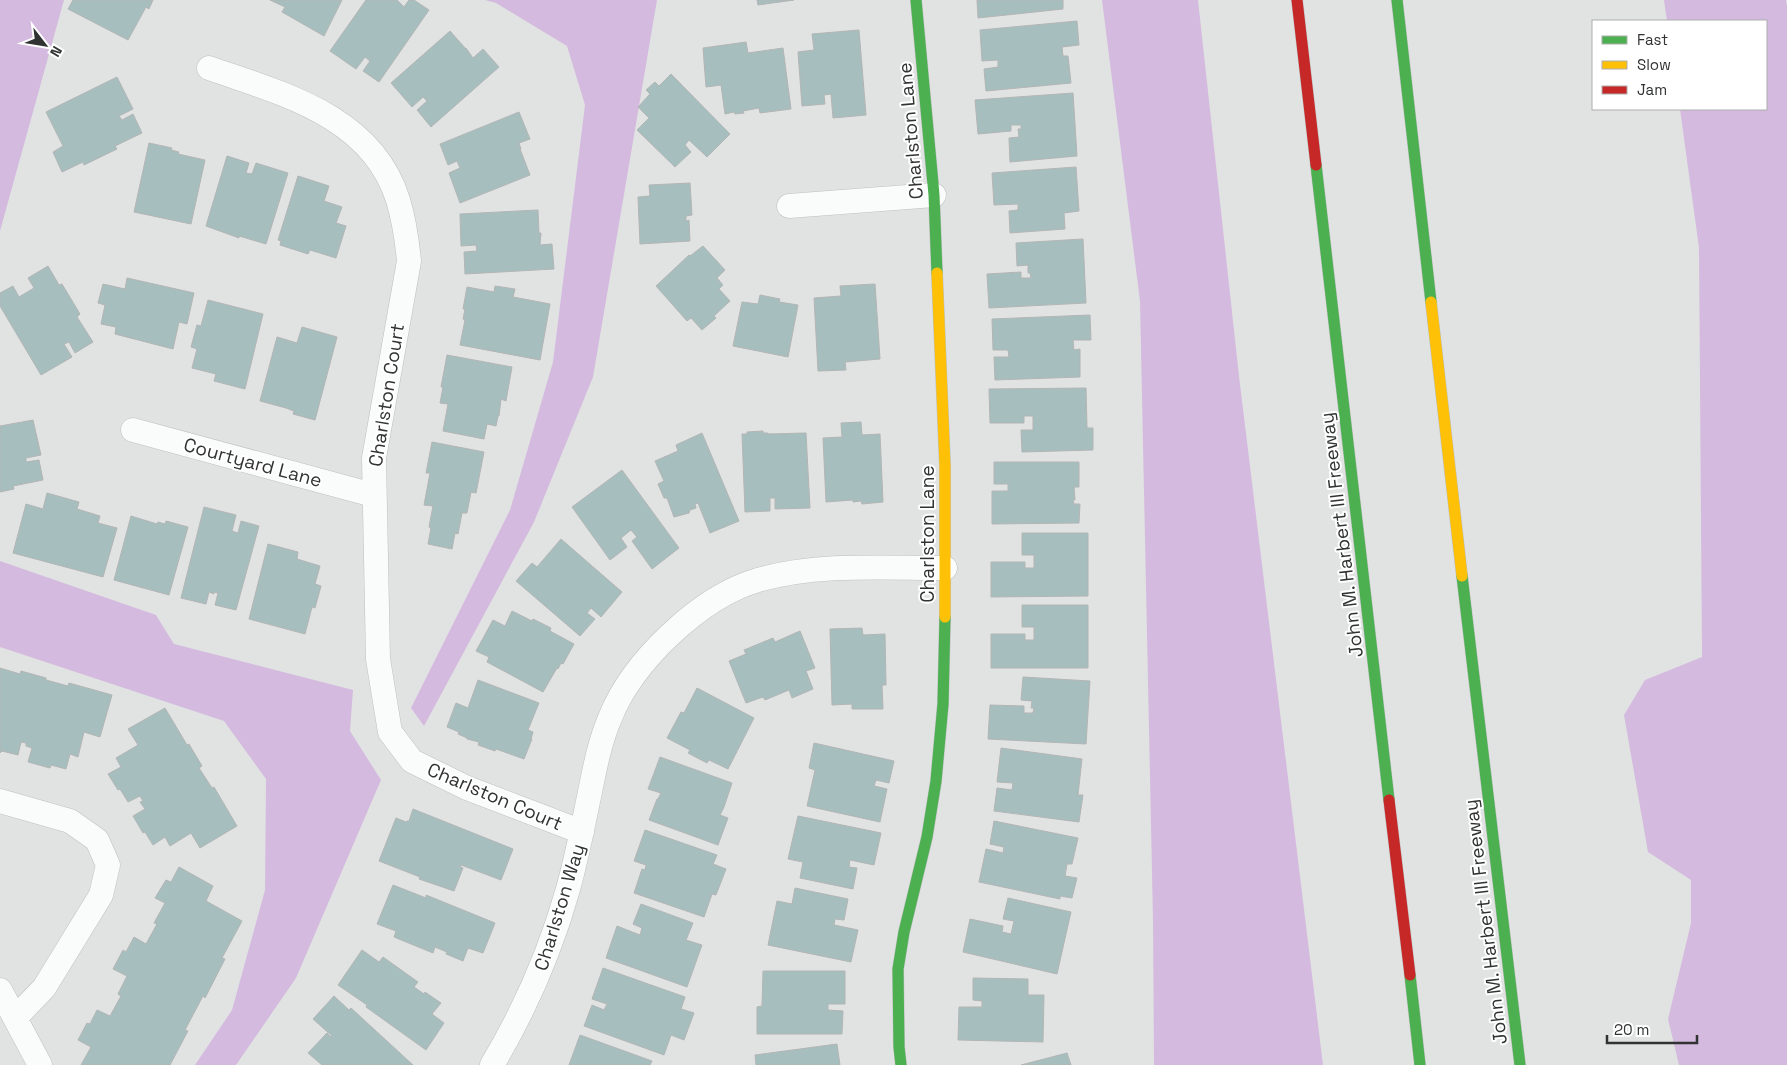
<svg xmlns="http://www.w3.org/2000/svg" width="1787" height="1065" font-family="'Space Grotesk',sans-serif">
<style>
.forest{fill:#d4bade}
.building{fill:#a6bebd;stroke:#b3b5b5}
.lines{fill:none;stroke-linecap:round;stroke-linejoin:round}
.street-casing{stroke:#bec0c0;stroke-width:25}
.fast-casing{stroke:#bec0c0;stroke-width:12}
.slow-casing{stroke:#bec0c0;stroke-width:12}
.jam-casing{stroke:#bec0c0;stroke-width:12}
.street{stroke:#fafbfb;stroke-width:24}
.fast{stroke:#4caf50;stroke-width:11}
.slow{stroke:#ffc107;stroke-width:11}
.jam{stroke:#c62828;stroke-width:11}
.labels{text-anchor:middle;stroke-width:4;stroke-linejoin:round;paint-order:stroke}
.street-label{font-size:19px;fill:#313232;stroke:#fff}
</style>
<rect width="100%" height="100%" fill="#e1e3e3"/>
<path class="forest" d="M0,0H64L0,231Z
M485,0H657L593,377L534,522L424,726L411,708L510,510L553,362L585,105L567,46L496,3Z
M1102,0H1198L1239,376L1323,1065H1154L1153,920L1140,301Z
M1664,0H1786L1787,6V1065H1679L1668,1019L1691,923V880L1648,852L1624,715L1645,680L1702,657L1699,248L1680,109H1766V21H1667Z
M0,561L156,615L174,644L353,690L350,731L381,780L296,978L236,1065H195L232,1010L265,890L266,779L224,721L0,647Z"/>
<path class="building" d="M73,0H153L149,9L146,7L128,40L68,9Z
M270,0H342L324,36L282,12L285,7Z
M366,0H397L404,7L409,0H414L429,10L379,82L363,71L370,61L365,57L356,69L330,51Z
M757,0H794L758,5Z
M977,0H1063V9L978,18Z
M1077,21L1079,45L1062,47L1063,56H1068L1071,83L986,91L984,69L998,67V60L982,61L980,30Z
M859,30L866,115L833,118L831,94L824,95L825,104L802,106L798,52L814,50L812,34Z
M450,31L466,49V48L473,58L483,49L499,67L431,127L417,110L427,101L423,97L412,107L391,83Z
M746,42L748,53L783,48L791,109L760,113L759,108L743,111L744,113L735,114L734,112L725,114L721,85L706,87L703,48Z
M671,74L730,134L707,157L689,140L685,145L691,152L675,167L637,130L649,118L638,107L650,94L646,90L655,82L659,86Z
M117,77L133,109L119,116L122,120L133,114L142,133L115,146L117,149L84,165L83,162L62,172L53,152L63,146L46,112Z
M1073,93L1077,156L1010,162L1009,138L1019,137L1018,129H1021V125H1011V131L978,134L975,100Z
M519,112L530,139L519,143L521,149H520L530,175L460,203L449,173L460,168L457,161L448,165L440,144Z
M149,143L172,148L171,150L179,152L178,154L205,160L191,224L134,212Z
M227,156L249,163L246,173L252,174L256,163L288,173L266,244L239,236V238L206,226Z
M1076,167L1079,211L1064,213L1065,229L1010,233L1009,211L1018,210V204L994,205L992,173Z
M298,176L329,186L324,201L342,207L336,223L346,226L336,258L310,250L308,254L280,245L281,241L278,240Z
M690,183L692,215L686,216V221L689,220L690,241L640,244L638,197L650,196L649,185Z
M538,210L539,233H541L540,245L552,244L554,269L465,274L464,252L477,251L476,245L461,246L460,214Z
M1083,239L1086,303L989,308L987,274L1021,272V278H1031L1030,273H1028V265L1017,266L1016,243Z
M703,246L725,270L717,278L723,285L719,289L730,301L714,316L716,318L702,330L691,318L687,321L656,286L689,255L690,256Z
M48,266L59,285L62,284L80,314L77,317L93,342L75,353L69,342L64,344L72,357L41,375L0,306V293L13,286L19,297L34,288L28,278Z
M127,278L194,293L187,324L179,322L173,349L115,334L116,327L101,324L105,305L98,303L103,284L125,289Z
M875,284L880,359L845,362L846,370L818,371L814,298L841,296L840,286Z
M495,286L515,289L513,297L550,304L540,360L460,345L465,320L463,319L465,309H463L467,287L494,292Z
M760,295L780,299L779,302L798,305L788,357L733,346L742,302L758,304Z
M208,300L263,314L245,389L214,381L216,374L192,368L197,349L191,347L197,325L201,326Z
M1090,315L1091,340H1073L1074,350L1080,349V377L995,380L994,357H1009L1008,350H993L992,319Z
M302,327L337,337L315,420L293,414L294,411L286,408L260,401L277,337L297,343Z
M447,355L512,367L506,401L501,399L499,416H498L496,426L487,424L484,439L443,431L448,404L440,403L443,387H441Z
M1086,388L1087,428H1093V450L1022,452L1021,430H1033V416H1024V423H990L989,389Z
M33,420L41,455L26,458V462L39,460L43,480L13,486L14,489L0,492V426Z
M861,422L862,435L880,434L883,502L862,504L861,501L853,502V500L826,502L823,438L842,437L841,423Z
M763,431V433H768V434L806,433L810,508L775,509V498H770V511L745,512L742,434H747V432Z
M702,433L739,521L710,533L698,503L695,504L696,508L690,510L689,513L674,517L667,498H664L658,484L664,481L655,461L678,451L676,445Z
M432,442L484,452L476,493L471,492L467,513H462L458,534L455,533L452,549L428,544L431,528L429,527L433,506L424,505L430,473H426Z
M994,462H1079V487H1074L1075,500H1073L1074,504H1080L1079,523L992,524V491H1008V484H994Z
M622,470L679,548L652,569L632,541L637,537L631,530L621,538L627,547L610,560L572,507Z
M47,493L79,502L77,509L100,516L98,523L117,528L103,577L13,553L26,504L43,509Z
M204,507L236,515L232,531L238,533L241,521L259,526L236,610L215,605L218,593L214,592V594L209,592L206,604L181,598Z
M131,516L157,524L158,522L165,524L166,521L188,527L169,595L114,580Z
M1022,533H1088V596L991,597V562H1025V568H1034V555H1022Z
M561,539L622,592L601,617L591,608L587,613L595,619L580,636L516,581L532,563L537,567Z
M268,544L298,552L297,559L320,566L315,584L321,586L315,608L312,607L305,634L249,619Z
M1022,605H1088V668H991V634H1025V640H1034V627H1022Z
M512,611L532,621L533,619L551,628L550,631L574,644L563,664L561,663L558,669L557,668L543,692L487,662L489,657L476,651L493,620L505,626Z
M862,628L863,635L885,634L886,685H882L883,709H852V704L832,705L830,629Z
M800,631L815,668L806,671L813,689L792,698L789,690L765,700L763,697L746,703L729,661L746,654L744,650L773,638L775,642Z
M0,668L20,674L21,671L46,678V680L68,686L69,683L112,695L100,737L84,732L78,757L70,754L66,769L51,765L50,768L28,762L32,748L26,746V743L21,742L18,755L2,751L0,753Z
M1023,677L1090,681L1086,744L988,739L990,705L1024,706V713H1033L1034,708H1031L1032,701L1021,700Z
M478,680L539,703L528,730L533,732L531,739H532L524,759L496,749L495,751L478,745L479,742L467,739V738L458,734L459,732L447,727L456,703L468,708Z
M697,688L754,718L728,769L709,760L707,763L688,753L690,750L667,738L681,712L684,713Z
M165,708L187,745L189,744L202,766L199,768L212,788L214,787L237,826L200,848L191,833L170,846L165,837L153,845L145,832L143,833L133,816L145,809L140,802L143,801L140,796L128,802L120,789L118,790L108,774L121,767L116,758L138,745L128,729Z
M814,743L894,761L889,783L876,780L874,786L887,789L880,822L807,806L815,770L809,768Z
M1001,748L1082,759L1078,795H1083L1079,822L994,811L997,788L1012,790L1013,783L997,782Z
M660,757L732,783L724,807L720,815L728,818L718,845L649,820L657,799H658L661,793L648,789Z
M413,809L513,849L501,880L461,865L460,867L463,868L454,891L419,879L420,877L379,861L396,818L406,822L407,821H409Z
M798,816L881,833L874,865L850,860L849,867L857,868L853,889L800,878L803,862L788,859Z
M994,821L1078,838L1072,864H1067L1065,876L1077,878L1072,898L1060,896V899L979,882L986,849L1003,853L1004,847L990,844Z
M645,830L717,855L713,864L726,869L716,895L712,894L704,917L634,893L642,869L645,870L646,865L634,861Z
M179,867L213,886L206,901L242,921L222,958L225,959L205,998L203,996L185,1030L188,1031L170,1065H81L91,1047L78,1040L87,1023L90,1024L97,1010L110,1016L121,996L118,994L127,976L113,969L123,950L126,952L134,937L146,944L157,924L154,923L165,903L155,898L166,880L171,882Z
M393,885L426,898V895L495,923L483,953L468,948L463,961L446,954L447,952L435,947L433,953L394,937L396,931L377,924Z
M795,888L848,899L844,920L835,919L834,925L858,930L851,962L768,945L777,901L792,904Z
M1008,898L1071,912L1057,974L963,952L970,919L1003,926L1002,932L1011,934L1014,921L1003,919Z
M641,904L693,923L686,940L702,945L687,987L606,958L617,926L640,935L642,928L633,924Z
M362,950L379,962L383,957L418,982L414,987L424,994L425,992L441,1003L432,1014L444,1023L426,1050L366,1007L367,1005L338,985Z
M603,968L685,997L681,1009L694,1013L684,1040L671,1035L664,1055L584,1026L592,1005L604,1010L607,1004L592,999Z
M763,971H845V1004H828V1010L843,1011L842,1034H757V1007L762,1006Z
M973,978L1028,979V995H1044L1043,1042L958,1040L959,1007H982V1001L973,1000Z
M334,996L349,1010L351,1008L413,1065H322L308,1053L327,1033L331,1037L332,1036L313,1019Z
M580,1035L652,1061L650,1065H569Z
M837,1044L840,1065H756L755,1055Z
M1067,1053L1071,1065H1021Z"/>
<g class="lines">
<defs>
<path id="street" d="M209,68C283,94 372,116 398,200C404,220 407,240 409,261L374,458L378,659L390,732L412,761L467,788L582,832
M789,206L934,195
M133,430L373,495
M0,801L70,821L97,840L108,865L101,895L44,988L16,1017
M0,990L40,1065
M492,1065C526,1008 550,953 568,889C577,857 583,825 590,792C595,767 600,741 610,718C632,662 700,597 758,580C818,563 884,568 945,568"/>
<path id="fast" d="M916,0L934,195L937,273
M1397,0L1431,302
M1316,165L1389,800
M1462,576L1520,1065
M1410,975L1420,1065
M901,1065L899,1047L898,969L904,932L927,837L936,781L943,704L945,617"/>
<path id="slow" d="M937,273L945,466V617
M1431,302L1462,576"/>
<path id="jam" d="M1297,0L1316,165
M1389,800L1410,975"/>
</defs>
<use href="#street" class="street-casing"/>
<use href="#fast" class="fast-casing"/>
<use href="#slow" class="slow-casing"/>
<use href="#jam" class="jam-casing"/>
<use href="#street" class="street"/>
<use href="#fast" class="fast"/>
<use href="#slow" class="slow"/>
<use href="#jam" class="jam"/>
</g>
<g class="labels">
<g class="street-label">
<text transform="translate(910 131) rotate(-95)" y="7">Charlston Lane</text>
<text transform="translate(386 395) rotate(-81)" y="7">Charlston Court</text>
<text transform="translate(253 462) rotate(15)" y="7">Courtyard Lane</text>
<text transform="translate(927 534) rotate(-90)" y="7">Charlston Lane</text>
<text transform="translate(1341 535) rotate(-97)" y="7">John M. Harbert III Freeway</text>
<text transform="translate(495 796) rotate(23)" y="7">Charlston Court</text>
<text transform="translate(559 907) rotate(-73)" y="7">Charlston Way</text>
<text transform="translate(1485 922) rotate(-97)" y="7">John M. Harbert III Freeway</text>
</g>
</g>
<rect x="1592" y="20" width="175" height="90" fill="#ffffff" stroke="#adadad"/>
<rect x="1602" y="36" width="25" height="8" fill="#4caf50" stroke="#adadad"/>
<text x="1637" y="45" font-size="15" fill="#313232">Fast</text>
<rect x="1602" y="61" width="25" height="8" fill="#ffc107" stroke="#adadad"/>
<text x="1637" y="70" font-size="15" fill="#313232">Slow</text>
<rect x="1602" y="86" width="25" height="8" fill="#c62828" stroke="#adadad"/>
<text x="1637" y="95" font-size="15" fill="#313232">Jam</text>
<g transform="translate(45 45) rotate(121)" stroke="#ffffff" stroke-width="4" paint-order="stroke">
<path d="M0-4L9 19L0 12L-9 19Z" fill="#313232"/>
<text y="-8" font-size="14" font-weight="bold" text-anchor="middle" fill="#313232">N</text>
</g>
<path d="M1607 1035v8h90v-8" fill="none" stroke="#313232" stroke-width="2.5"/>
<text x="1614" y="1035" font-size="15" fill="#313232" stroke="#ffffff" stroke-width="4" paint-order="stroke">20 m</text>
</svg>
